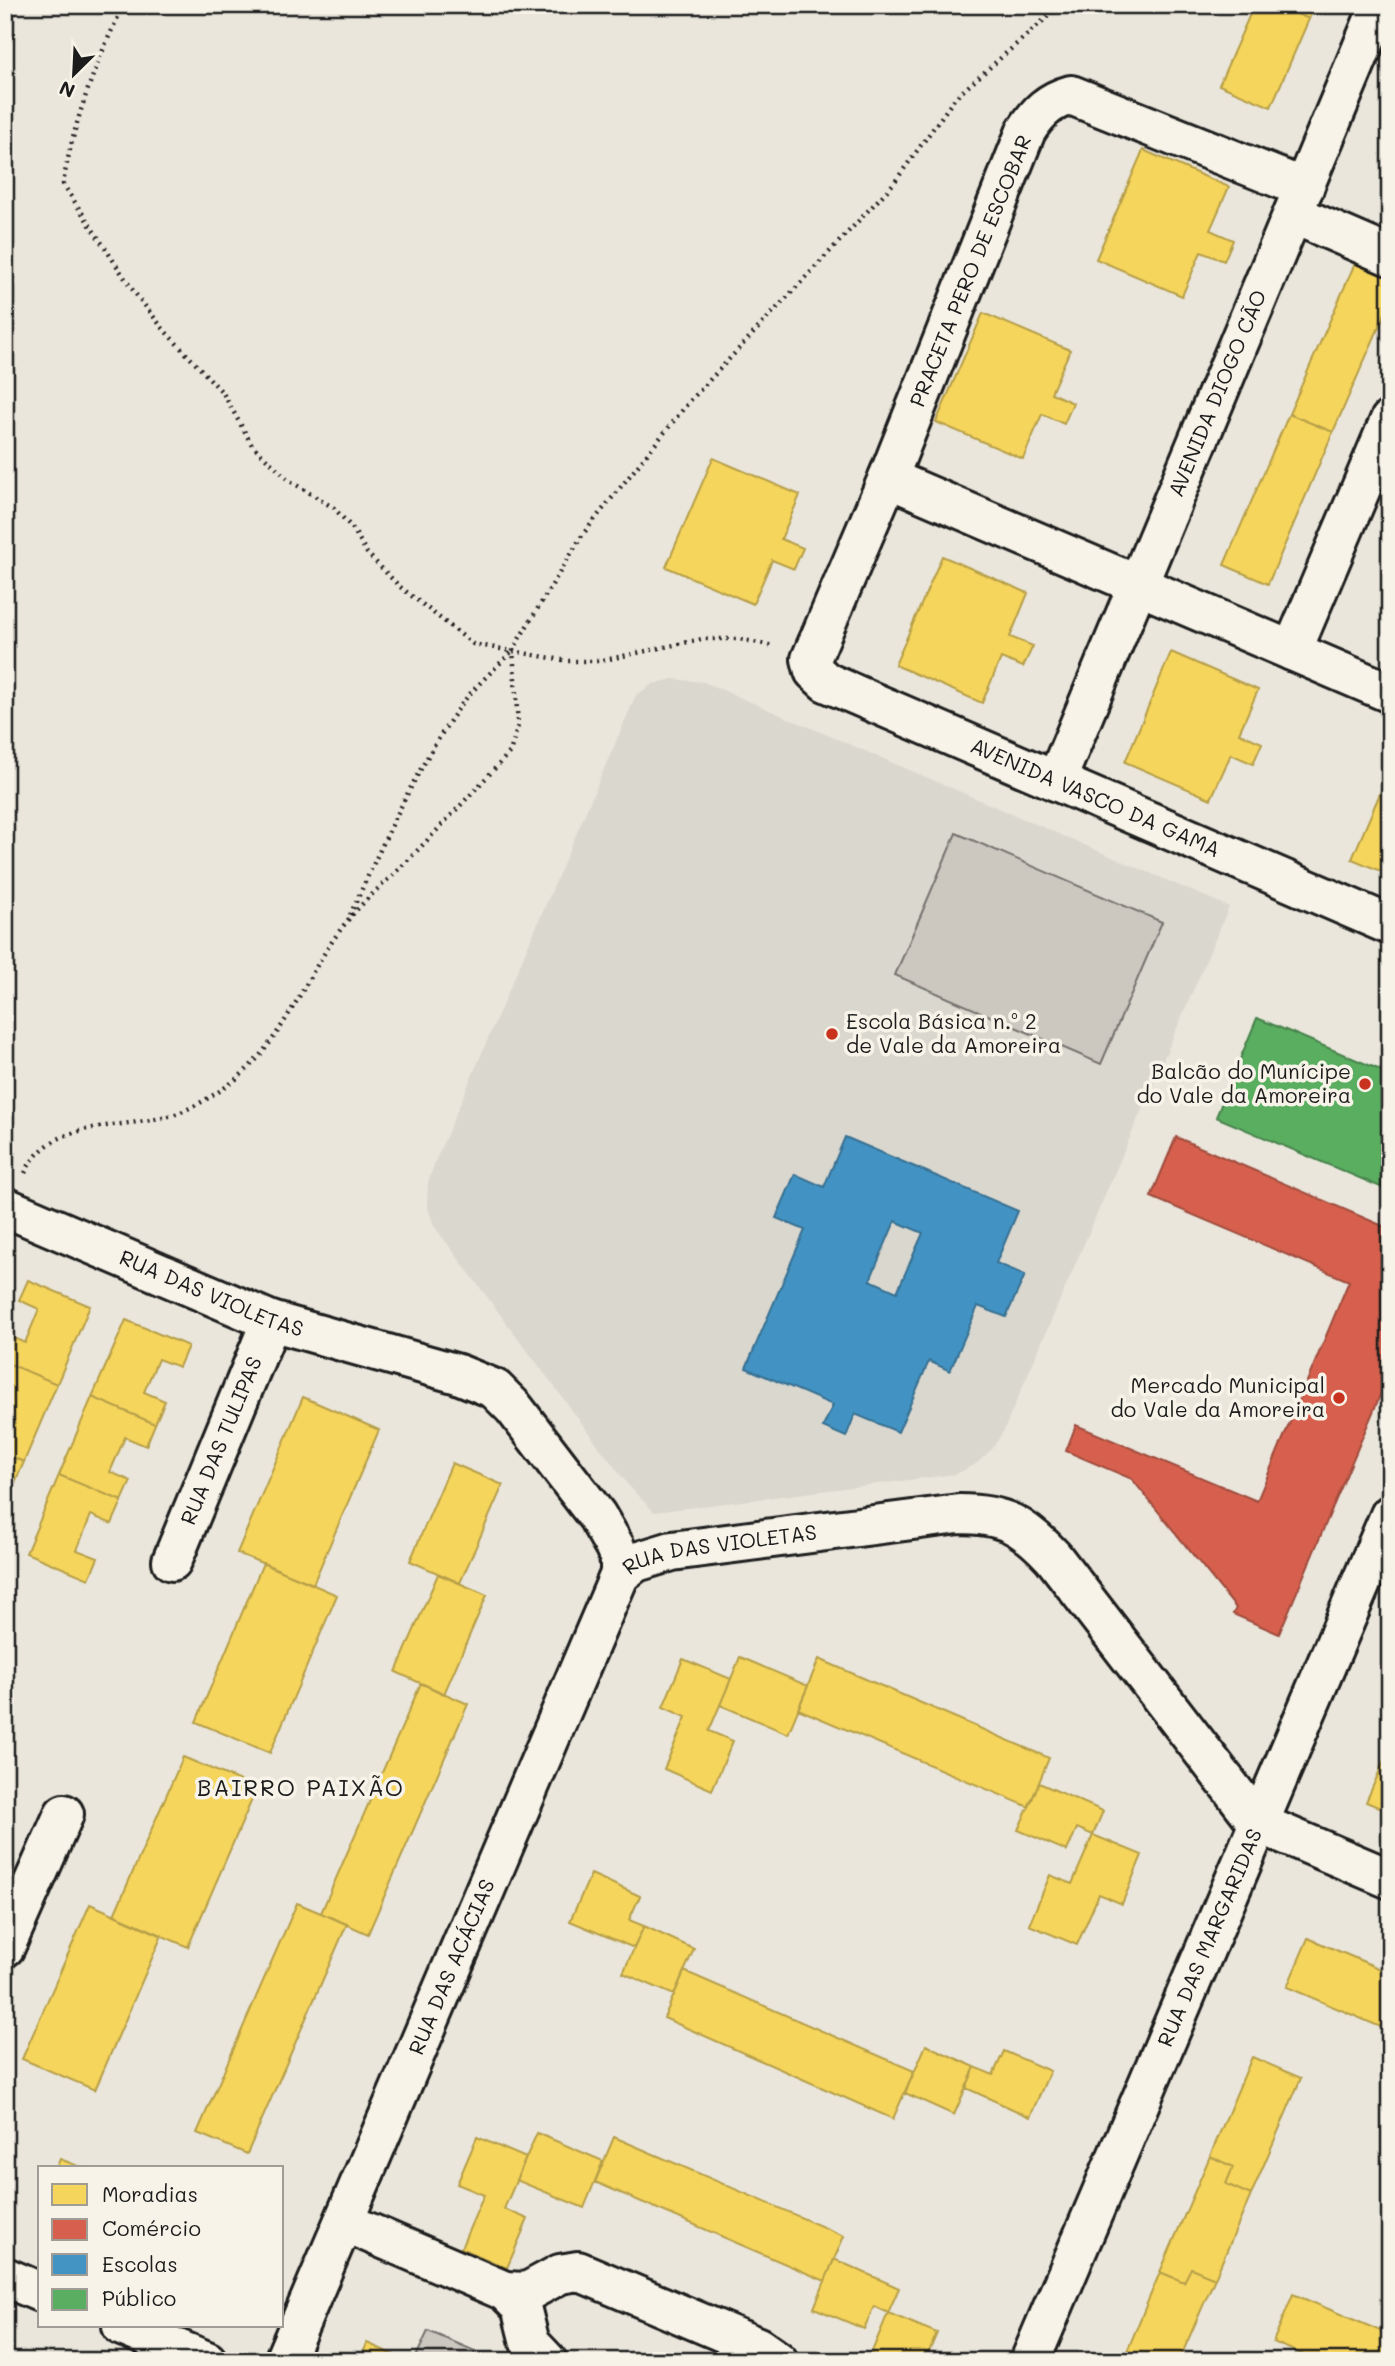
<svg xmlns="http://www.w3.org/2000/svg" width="1395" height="2366" font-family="Mali,sans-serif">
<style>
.built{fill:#dad7ce}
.green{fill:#ccc8c0;stroke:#74726e;stroke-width:2}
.homes{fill:#f6d55c;stroke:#b59e49;stroke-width:2}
.shops{fill:#d6604d;stroke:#9e4c3e;stroke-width:2}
.schools{fill:#4393c3;stroke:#376f91;stroke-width:2;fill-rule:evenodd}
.public{fill:#5aae61;stroke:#47824c;stroke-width:2}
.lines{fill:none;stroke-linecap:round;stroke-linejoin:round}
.street-casing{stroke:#1c1c1c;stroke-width:44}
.path{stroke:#1c1c1c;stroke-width:4.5;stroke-dasharray:2 5;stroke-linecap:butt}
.street{stroke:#f7f3e8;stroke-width:38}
.poi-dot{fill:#c8321e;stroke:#f7f3e8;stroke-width:2.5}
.labels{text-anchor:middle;stroke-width:7;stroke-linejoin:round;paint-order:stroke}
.street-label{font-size:21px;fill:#1c1c1c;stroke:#f7f3e8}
.poi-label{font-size:21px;fill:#1c1c1c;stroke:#f7f3e8;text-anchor:end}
.neighbourhood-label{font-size:23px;letter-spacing:2px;fill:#1c1c1c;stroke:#f7f3e8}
</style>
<rect width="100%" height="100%" fill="#eae6dc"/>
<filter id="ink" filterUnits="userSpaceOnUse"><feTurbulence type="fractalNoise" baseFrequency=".0143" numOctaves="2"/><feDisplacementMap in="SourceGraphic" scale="14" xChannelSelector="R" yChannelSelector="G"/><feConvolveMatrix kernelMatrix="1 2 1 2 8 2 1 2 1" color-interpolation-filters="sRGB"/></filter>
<g filter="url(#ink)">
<path class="built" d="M672,679L704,682L1229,907L1004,1430L992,1449L976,1464L956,1474L654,1512L628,1485L434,1226L427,1205L428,1182L435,1162L636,695L653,684Z"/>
<path class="green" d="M956,833L1162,922L1101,1064L895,975Z
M428,2331L475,2351L471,2361H414Z"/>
<path class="homes" d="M1254,5H1276L1309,19L1271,107L1219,85Z
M1276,5H1315L1309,19Z
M1143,150L1229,187L1210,230L1233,240L1224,261L1201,252L1182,296L1096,259Z
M1355,263L1390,278V302L1333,432L1289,414Z
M983,313L1070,350L1051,393L1073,403L1064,424L1042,414L1023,459L936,422Z
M1289,414L1333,432L1268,584L1224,565Z
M713,458L800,495L781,539L803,548L794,569L772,560L753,604L666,567Z
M942,556L1028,593L1010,637L1033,646L1023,667L1001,658L982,703L895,665Z
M1171,652L1258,690L1239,733L1262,743L1253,764L1231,754L1211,799L1125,762Z
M1390,770V875L1352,859Z
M28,1280L90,1306L57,1384L5,1362V1334L25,1343L39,1309L19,1300Z
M126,1320L188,1346L179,1367L158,1359L144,1392L165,1401L155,1424L92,1397Z
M5,1362L57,1384L24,1462L5,1454Z
M92,1397L155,1424L146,1446L125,1437L110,1472L131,1481L122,1501L59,1475Z
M303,1397L379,1430L313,1584L237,1553Z
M5,1454L24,1462L5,1505Z
M452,1463L503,1485L460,1583L410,1561Z
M59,1475L122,1501L112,1524L91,1515L77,1550L98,1558L89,1579L26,1553Z
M263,1563L337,1595L270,1753L196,1722Z
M438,1574L487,1595L444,1694L396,1672Z
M740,1657L808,1686L788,1734L720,1705Z
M683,1659L731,1679L709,1731L733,1741L712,1790L664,1769L686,1717L663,1707Z
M819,1659L1049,1758L1029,1807L798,1709Z
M421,1683L468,1704L368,1934L321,1913Z
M1387,1754L1390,1755V1812L1366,1802Z
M183,1757L257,1788L188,1947L114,1915Z
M1039,1783L1103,1811L1093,1835L1077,1828L1067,1851L1018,1830Z
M1093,1835L1142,1855L1122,1904L1099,1894L1077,1945L1029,1925L1050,1875L1072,1884Z
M591,1874L640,1896L629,1920L644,1926L634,1948L570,1921Z
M297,1903L347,1924L247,2154L197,2133Z
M90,1904L162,1935L95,2090L22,2059Z
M644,1926L694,1949L674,1995L623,1973Z
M1308,1938L1390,1973V2031L1287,1987Z
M684,1971L914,2071L893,2119L664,2018Z
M926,2045L975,2067L954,2115L905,2093Z
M1004,2051L1050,2071L1030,2117L966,2088L975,2067L993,2075Z
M1252,2057L1301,2078L1251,2195L1226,2184L1233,2167L1210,2156Z
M537,2133L603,2161L584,2208L516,2180Z
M477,2137L526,2158L504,2209L528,2219L507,2268L461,2248L484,2195L457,2184Z
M614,2137L844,2236L825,2281L595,2182Z
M1210,2156L1233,2167L1226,2184L1251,2195L1215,2278L1191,2268L1184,2282L1160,2272Z
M60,2159L83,2168H56Z
M834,2259L899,2288L888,2313L874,2306L864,2329L814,2308Z
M1191,2268L1215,2278L1179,2361H1123L1160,2272L1184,2282Z
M1293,2294L1390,2335V2361H1318L1273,2342Z
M888,2313L937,2333L925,2361H868Z
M367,2343L408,2361H360Z"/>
<path class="shops" d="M1176,1137L1390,1229V1372L1279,1634L1233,1614L1236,1608L1132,1479L1066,1451L1076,1425L1257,1501L1349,1281L1151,1197Z"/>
<path class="schools" d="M845,1137L1018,1211L996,1263L1025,1275L1006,1317L978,1306L950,1371L929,1361L898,1432L855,1414L846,1437L823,1427L833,1405L746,1368L805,1230L776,1218L795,1174L824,1187ZM895,1221L923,1233L897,1292L870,1280Z"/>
<path class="public" d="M1257,1018L1390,1074V1191L1216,1117Z"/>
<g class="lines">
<defs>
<g id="street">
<path id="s1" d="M1304,188L1071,95C1049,101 1038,112 1026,131L888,478L811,659L814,671L826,682L1390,925"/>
<path d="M1293,214L1390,256"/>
<path d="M888,478L1390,693"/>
<path d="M1292,651L1390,420"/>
<path id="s2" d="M1056,781L1380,5"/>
<path id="s3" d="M5,1207L271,1321L458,1374L495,1389L514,1408L597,1516L615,1547L620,1560V1574L284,2361"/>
<path id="s4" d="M172,1561L271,1321"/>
<path id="s5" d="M620,1574L636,1562L672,1551L959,1514C1004,1514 1023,1525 1053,1557L1258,1823L1390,1879"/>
<path d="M5,1947L64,1814"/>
<path d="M344,2222L505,2291L527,2292L560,2274L578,2271L758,2347L778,2361"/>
<path d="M5,2277L40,2292"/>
<path d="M505,2291L521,2307L530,2343L547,2361"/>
<path d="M122,2326L207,2361"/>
<path id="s6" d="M1030,2361L1390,1515"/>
</g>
</defs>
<use href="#street" class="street-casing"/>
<path class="path" d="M124,5C96,60 73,124 63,184L134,292L165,331L223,393L252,445L290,481L334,508L353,529L367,553L399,586L473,644L568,661H600L702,639H739L774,646
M350,915C383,844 415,769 461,705C476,685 496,668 513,650
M25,1173C50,1120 113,1129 161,1118C181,1114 201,1103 218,1092C283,1052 302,976 348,920C364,900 383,885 401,867C438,830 474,791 510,752L518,726L513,649L583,534L689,402L894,183L955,98L1061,5"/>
<use href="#street" class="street"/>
</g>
</g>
<g class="poi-dot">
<circle cx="832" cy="1034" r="7"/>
<circle cx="1365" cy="1084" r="7"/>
<circle cx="1339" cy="1398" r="7"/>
</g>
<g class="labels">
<g class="street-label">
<text transform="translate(971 271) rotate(-68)" y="7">PRACETA PERO DE ESCOBAR</text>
<text dy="7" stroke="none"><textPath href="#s2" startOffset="420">AVENIDA DIOGO CÃO</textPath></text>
<text dy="7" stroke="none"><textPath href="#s1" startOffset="1202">AVENIDA VASCO DA GAMA</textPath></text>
<text dy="7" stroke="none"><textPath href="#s3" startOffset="224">RUA DAS VIOLETAS</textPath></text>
<text dy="7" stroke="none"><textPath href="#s4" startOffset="130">RUA DAS TULIPAS</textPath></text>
<text dy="7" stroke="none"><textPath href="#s5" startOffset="105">RUA DAS VIOLETAS</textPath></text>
<text dy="7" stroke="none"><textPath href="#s6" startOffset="460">RUA DAS MARGARIDAS</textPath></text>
<text transform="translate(452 1967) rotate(-67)" y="7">RUA DAS ACÁCIAS</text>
</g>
<g class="poi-label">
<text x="846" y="1029" text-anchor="start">Escola Básica n.º 2<tspan x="846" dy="24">de Vale da Amoreira</tspan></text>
<text x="1351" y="1079">Balcão do Munícipe<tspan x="1351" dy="24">do Vale da Amoreira</tspan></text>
<text x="1325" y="1393">Mercado Municipal<tspan x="1325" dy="24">do Vale da Amoreira</tspan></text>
</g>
<g class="neighbourhood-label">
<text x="301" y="1796">BAIRRO PAIXÃO</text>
</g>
</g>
<rect width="1395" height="2366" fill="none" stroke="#f7f3e8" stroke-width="28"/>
<rect x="14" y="14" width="1367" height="2338" fill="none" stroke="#1c1c1c" stroke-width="2.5" filter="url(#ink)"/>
<rect x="38" y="2166" width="245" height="161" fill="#f7f3e8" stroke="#9f9d96" stroke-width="2"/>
<rect x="52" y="2184" width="35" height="21" fill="#f6d55c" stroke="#9f9d96" stroke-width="2"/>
<text x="102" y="2202" font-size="21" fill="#1c1c1c">Moradias</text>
<rect x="52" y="2219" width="35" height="21" fill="#d6604d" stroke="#9f9d96" stroke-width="2"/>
<text x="102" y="2236" font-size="21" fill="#1c1c1c">Comércio</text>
<rect x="52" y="2254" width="35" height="21" fill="#4393c3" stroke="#9f9d96" stroke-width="2"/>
<text x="102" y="2272" font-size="21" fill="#1c1c1c">Escolas</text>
<rect x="52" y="2289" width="35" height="21" fill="#5aae61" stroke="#9f9d96" stroke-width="2"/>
<text x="102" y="2306" font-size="21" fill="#1c1c1c">Público</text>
<g transform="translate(74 74) rotate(204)" stroke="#f7f3e8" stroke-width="5" paint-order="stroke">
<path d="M0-5L12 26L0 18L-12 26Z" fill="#1c1c1c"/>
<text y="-10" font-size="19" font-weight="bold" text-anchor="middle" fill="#1c1c1c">N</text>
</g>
</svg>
